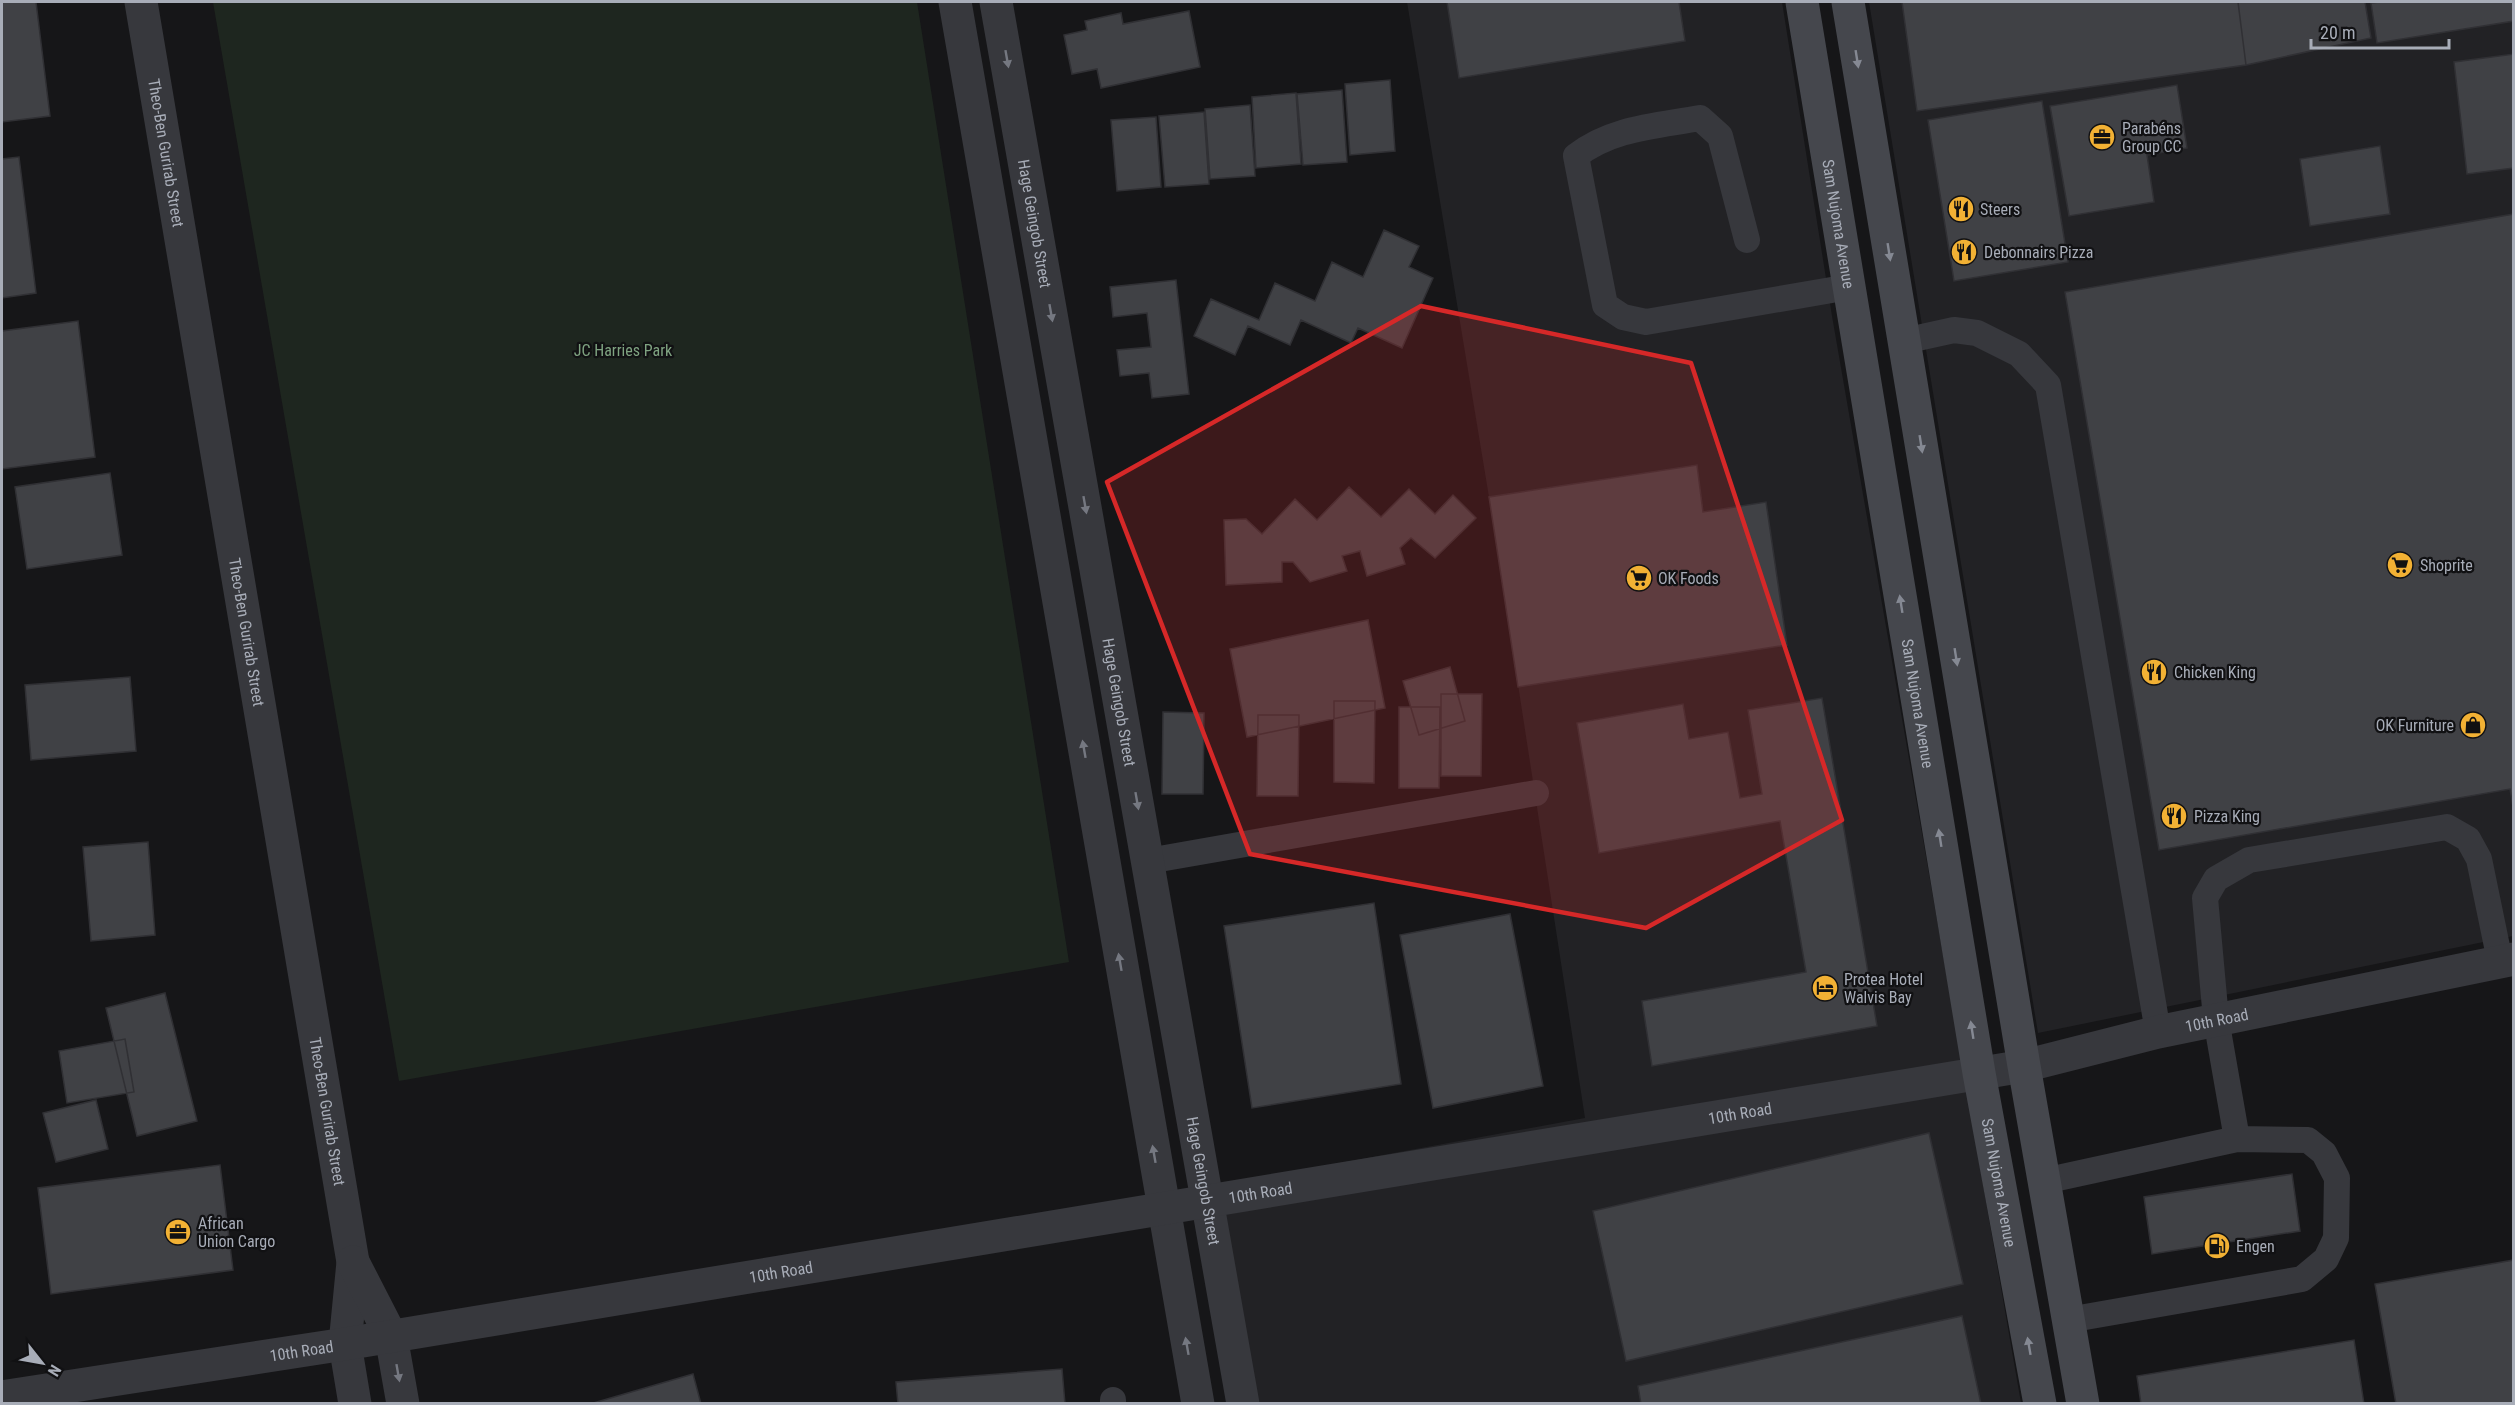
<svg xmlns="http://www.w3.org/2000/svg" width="2515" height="1405" font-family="'Roboto Condensed',sans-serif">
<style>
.built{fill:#222225}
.green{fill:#1e261f}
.building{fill:#404145;stroke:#303034;stroke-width:1.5}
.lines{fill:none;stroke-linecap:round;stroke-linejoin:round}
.service{stroke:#37383d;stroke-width:26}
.minor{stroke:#37383d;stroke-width:33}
.secondary{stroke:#45474d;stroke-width:33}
.oneway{fill:#757881}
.oneway2{fill:#858993}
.marked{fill:#d62828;fill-opacity:0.2;stroke:#d62828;stroke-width:4.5;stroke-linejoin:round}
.labels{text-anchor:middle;stroke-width:4.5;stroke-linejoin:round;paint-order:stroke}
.poi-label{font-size:16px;fill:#a8adb8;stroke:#111113;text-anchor:start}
.street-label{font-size:16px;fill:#a8adb8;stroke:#111113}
.park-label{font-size:16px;fill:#7fa381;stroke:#111113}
</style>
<rect width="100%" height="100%" fill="#161618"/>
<path class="built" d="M1407,2H1782L1832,316L2021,1403H1258L1219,1185L1585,1118L1489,497Z
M1869,2H2513V936L2038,1033Z"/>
<path class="green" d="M213,2H917L1069,962L399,1081Z"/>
<path class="building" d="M2,2H36L50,116L2,122Z
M1447,2H1679L1685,41L1459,78Z
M1902,2H2238L2246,65L1917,111Z
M2238,2H2365L2371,38L2246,65Z
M2379,2H2514V21L2377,43L2371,3Z
M1189,11L1200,67L1101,88L1097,69L1072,74L1064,35L1087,30L1085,21L1121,13L1123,24Z
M2514,54V168L2467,174L2454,62Z
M1390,80L1395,151L1350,155L1345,84Z
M2177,85L2187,148L2147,155L2154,202L2069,216L2050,106Z
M1342,90L1347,162L1303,165L1297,94Z
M1296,93L1301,164L1256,168L1252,97Z
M2042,101L2068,262L1954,281L1928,120Z
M1250,105L1255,176L1210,179L1205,109Z
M1204,112L1209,184L1165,187L1159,116Z
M1156,117L1161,187L1117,191L1111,120Z
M2380,146L2390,214L2310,226L2300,159Z
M19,157L36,293L2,298V159Z
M2514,214V813L2510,789L2159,850L2065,292Z
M1384,230L1419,246L1409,267L1433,278L1402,348L1358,328L1351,343L1301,320L1290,345L1248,326L1235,355L1194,336L1211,299L1259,320L1275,283L1315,301L1332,262L1363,277Z
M1176,280L1189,394L1152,398L1149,373L1120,376L1117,350L1151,347L1147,313L1113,317L1110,287Z
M78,321L95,457L2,469V331Z
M1697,465L1703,512L1766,502L1787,645L1518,687L1489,497Z
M110,473L122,555L27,569L15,487Z
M1349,487L1381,517L1409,489L1435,514L1453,495L1476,518L1435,558L1411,538L1400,548L1405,564L1367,576L1360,551L1342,556L1347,571L1310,582L1293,562H1282V582L1226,585L1224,520L1246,519L1262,534L1295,499L1317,520Z
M1368,620L1385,708L1247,737L1230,649Z
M1450,667L1465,721L1419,735L1403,681Z
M130,677L136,751L31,760L25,685Z
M1441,694H1482L1481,776H1441Z
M1822,698L1877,1026L1652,1066L1642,1001L1806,972L1780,821L1599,853L1577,723L1683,704L1689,739L1728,732L1740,798L1762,794L1748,710Z
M1334,701H1375L1374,783L1334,782Z
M1399,707H1440L1439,788H1399Z
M1163,712L1204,713L1203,794H1162Z
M1258,715H1299L1298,796H1257Z
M148,842L155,935L91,941L83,847Z
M1374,903L1401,1084L1252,1108L1224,926Z
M1510,914L1543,1086L1433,1108L1400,935Z
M165,993L197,1121L137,1136L106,1008Z
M125,1039L134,1092L67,1103L59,1051Z
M96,1100L108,1149L56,1162L43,1113Z
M1929,1133L1963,1284L1626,1361L1593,1211Z
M220,1165L233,1270L51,1294L38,1188Z
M2292,1174L2300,1231L2152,1254L2144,1197Z
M2514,1260V1404H2396L2375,1284Z
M1962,1316L1981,1404H1641L1638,1386Z
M2354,1340L2364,1404H2141L2137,1376Z
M1062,1369L1065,1404H898L896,1382Z
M693,1374L701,1404H590Z"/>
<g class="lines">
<path class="service" d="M1747,240L1720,136L1700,118C1657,126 1611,128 1576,156L1605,305L1623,317L1646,322L1849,287
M1904,341L1954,330L1977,333L2019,354L2048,385L2158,1032
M1148,861L1536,793
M2237,1139L2216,1019L2205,898L2216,879L2249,860L2447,827L2468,839L2479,859L2500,961
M2044,1181L2237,1139L2308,1140L2324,1153L2337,1178L2336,1238L2326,1259L2302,1279L2068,1320
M1113,1400V1404"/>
<g class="minor">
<path id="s1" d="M141,2L353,1262L345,1344L355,1404"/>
<path d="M955,2L1198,1404"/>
<path id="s2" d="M996,2L1243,1404"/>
<path d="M353,1262L391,1336L403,1404"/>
<path id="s3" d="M2,1397L345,1344L2024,1066L2158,1032L2514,959"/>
</g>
<g class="secondary">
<path id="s4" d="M1802,2L1979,1073L2040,1404"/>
<path d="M1848,2L2024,1066L2083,1404"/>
</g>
</g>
<defs><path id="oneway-solid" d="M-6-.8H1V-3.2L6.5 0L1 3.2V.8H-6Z" transform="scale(1.5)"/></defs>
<g class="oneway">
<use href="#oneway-solid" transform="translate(1007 59) rotate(80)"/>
<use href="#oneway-solid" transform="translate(1051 313) rotate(80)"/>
<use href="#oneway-solid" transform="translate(1085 505) rotate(80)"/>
<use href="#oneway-solid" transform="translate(1084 749) rotate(-100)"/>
<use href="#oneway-solid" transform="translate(1137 801) rotate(80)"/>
<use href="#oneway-solid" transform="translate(1120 962) rotate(-100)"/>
<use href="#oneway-solid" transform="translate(1154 1154) rotate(-100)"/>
<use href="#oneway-solid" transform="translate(1187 1346) rotate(-100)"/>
<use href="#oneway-solid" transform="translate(398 1373) rotate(80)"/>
</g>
<g class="oneway2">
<use href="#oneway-solid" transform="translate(1857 59) rotate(81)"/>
<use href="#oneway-solid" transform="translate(1889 252) rotate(81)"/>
<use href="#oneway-solid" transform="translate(1921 444) rotate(81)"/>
<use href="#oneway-solid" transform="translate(1901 604) rotate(-99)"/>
<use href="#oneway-solid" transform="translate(1956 657) rotate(81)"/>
<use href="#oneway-solid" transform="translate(1940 838) rotate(-99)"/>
<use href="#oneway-solid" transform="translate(1972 1030) rotate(-99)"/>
<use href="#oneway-solid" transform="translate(2029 1346) rotate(-100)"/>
</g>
<path class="marked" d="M1421,306L1691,363L1842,820L1646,928L1250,854L1107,482Z"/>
<defs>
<symbol id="office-disc" viewBox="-11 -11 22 22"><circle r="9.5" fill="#f2b134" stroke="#111113"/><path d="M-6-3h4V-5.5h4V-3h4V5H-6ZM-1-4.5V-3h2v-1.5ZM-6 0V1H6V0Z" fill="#111"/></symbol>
<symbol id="restaurant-disc" viewBox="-11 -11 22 22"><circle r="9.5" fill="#f2b134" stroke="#111113"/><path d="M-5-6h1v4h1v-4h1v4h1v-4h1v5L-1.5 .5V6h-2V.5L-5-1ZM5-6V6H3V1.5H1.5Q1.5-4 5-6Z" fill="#111"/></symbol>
<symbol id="supermarket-disc" viewBox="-11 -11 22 22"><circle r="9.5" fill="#f2b134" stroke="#111113"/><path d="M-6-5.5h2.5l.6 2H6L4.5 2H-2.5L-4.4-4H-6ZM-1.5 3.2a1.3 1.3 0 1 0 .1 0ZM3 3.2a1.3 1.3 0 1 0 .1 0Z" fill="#111"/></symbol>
<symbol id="shop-disc" viewBox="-11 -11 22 22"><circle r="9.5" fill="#f2b134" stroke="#111113"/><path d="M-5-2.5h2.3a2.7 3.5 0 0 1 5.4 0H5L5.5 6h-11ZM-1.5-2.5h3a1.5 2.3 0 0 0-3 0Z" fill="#111"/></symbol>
<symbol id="hotel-disc" viewBox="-11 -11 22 22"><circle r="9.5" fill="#f2b134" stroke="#111113"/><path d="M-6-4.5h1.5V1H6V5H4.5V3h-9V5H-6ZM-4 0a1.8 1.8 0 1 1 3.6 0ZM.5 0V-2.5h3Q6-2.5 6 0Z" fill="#111"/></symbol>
<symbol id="fuel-disc" viewBox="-11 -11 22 22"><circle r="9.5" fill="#f2b134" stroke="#111113"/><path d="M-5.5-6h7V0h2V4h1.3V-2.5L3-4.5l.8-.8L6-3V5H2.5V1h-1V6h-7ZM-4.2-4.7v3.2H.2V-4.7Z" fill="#111"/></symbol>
</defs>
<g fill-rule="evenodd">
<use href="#office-disc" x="2087" y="122" width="30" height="30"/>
<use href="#restaurant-disc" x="1946" y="194" width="30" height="30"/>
<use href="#restaurant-disc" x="1949" y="237" width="30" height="30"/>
<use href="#supermarket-disc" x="2385" y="550" width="30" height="30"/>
<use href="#supermarket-disc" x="1624" y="563" width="30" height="30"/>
<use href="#restaurant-disc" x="2139" y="657" width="30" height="30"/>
<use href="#shop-disc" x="2458" y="710" width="30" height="30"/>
<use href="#restaurant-disc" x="2159" y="801" width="30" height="30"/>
<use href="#hotel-disc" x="1810" y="973" width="30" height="30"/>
<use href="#office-disc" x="163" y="1217" width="30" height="30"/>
<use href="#fuel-disc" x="2202" y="1231" width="30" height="30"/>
</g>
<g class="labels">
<g class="poi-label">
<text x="2122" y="134">Parabéns<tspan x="2122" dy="18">Group CC</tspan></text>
<text x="1980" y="215">Steers</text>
<text x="1984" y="258">Debonnairs Pizza</text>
<text x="2420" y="571">Shoprite</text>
<text x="1658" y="584">OK Foods</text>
<text x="2174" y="678">Chicken King</text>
<text x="2454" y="731" text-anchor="end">OK Furniture</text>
<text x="2194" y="822">Pizza King</text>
<text x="1844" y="985">Protea Hotel<tspan x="1844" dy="18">Walvis Bay</tspan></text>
<text x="198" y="1229">African<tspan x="198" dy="18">Union Cargo</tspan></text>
<text x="2236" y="1252">Engen</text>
</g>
<g class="street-label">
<text dy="6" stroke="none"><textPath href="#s1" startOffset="153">Theo-Ben Gurirab Street</textPath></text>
<text dy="6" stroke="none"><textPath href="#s2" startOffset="225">Hage Geingob Street</textPath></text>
<text dy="6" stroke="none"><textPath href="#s4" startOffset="225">Sam Nujoma Avenue</textPath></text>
<text dy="6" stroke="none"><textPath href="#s1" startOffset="639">Theo-Ben Gurirab Street</textPath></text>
<text dy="6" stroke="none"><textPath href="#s2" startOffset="711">Hage Geingob Street</textPath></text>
<text dy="6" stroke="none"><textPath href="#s4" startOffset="711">Sam Nujoma Avenue</textPath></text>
<text dy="6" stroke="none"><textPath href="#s3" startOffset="2247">10th Road</textPath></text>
<text dy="6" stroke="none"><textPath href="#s1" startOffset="1125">Theo-Ben Gurirab Street</textPath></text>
<text dy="6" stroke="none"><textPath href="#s3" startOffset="1761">10th Road</textPath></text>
<text dy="6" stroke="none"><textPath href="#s2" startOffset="1197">Hage Geingob Street</textPath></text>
<text dy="6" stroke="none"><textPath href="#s4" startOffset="1197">Sam Nujoma Avenue</textPath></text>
<text dy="6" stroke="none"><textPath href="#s3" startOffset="1275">10th Road</textPath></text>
<text dy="6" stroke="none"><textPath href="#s3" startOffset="789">10th Road</textPath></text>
<text dy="6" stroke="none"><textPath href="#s3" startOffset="303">10th Road</textPath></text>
</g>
<g class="park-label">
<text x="623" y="356">JC Harries Park</text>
</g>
</g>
<rect width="2515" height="1405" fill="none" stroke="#a8adb8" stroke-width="6"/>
<g transform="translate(42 1363) rotate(121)" stroke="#111113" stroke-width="4.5" paint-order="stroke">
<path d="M0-4.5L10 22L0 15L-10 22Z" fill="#a8adb8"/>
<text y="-9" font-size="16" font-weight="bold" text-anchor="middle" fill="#a8adb8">N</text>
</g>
<path d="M2311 39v9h138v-9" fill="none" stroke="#a8adb8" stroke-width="3"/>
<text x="2320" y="39" font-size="18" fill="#a8adb8" stroke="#111113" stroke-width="4.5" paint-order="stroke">20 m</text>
</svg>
